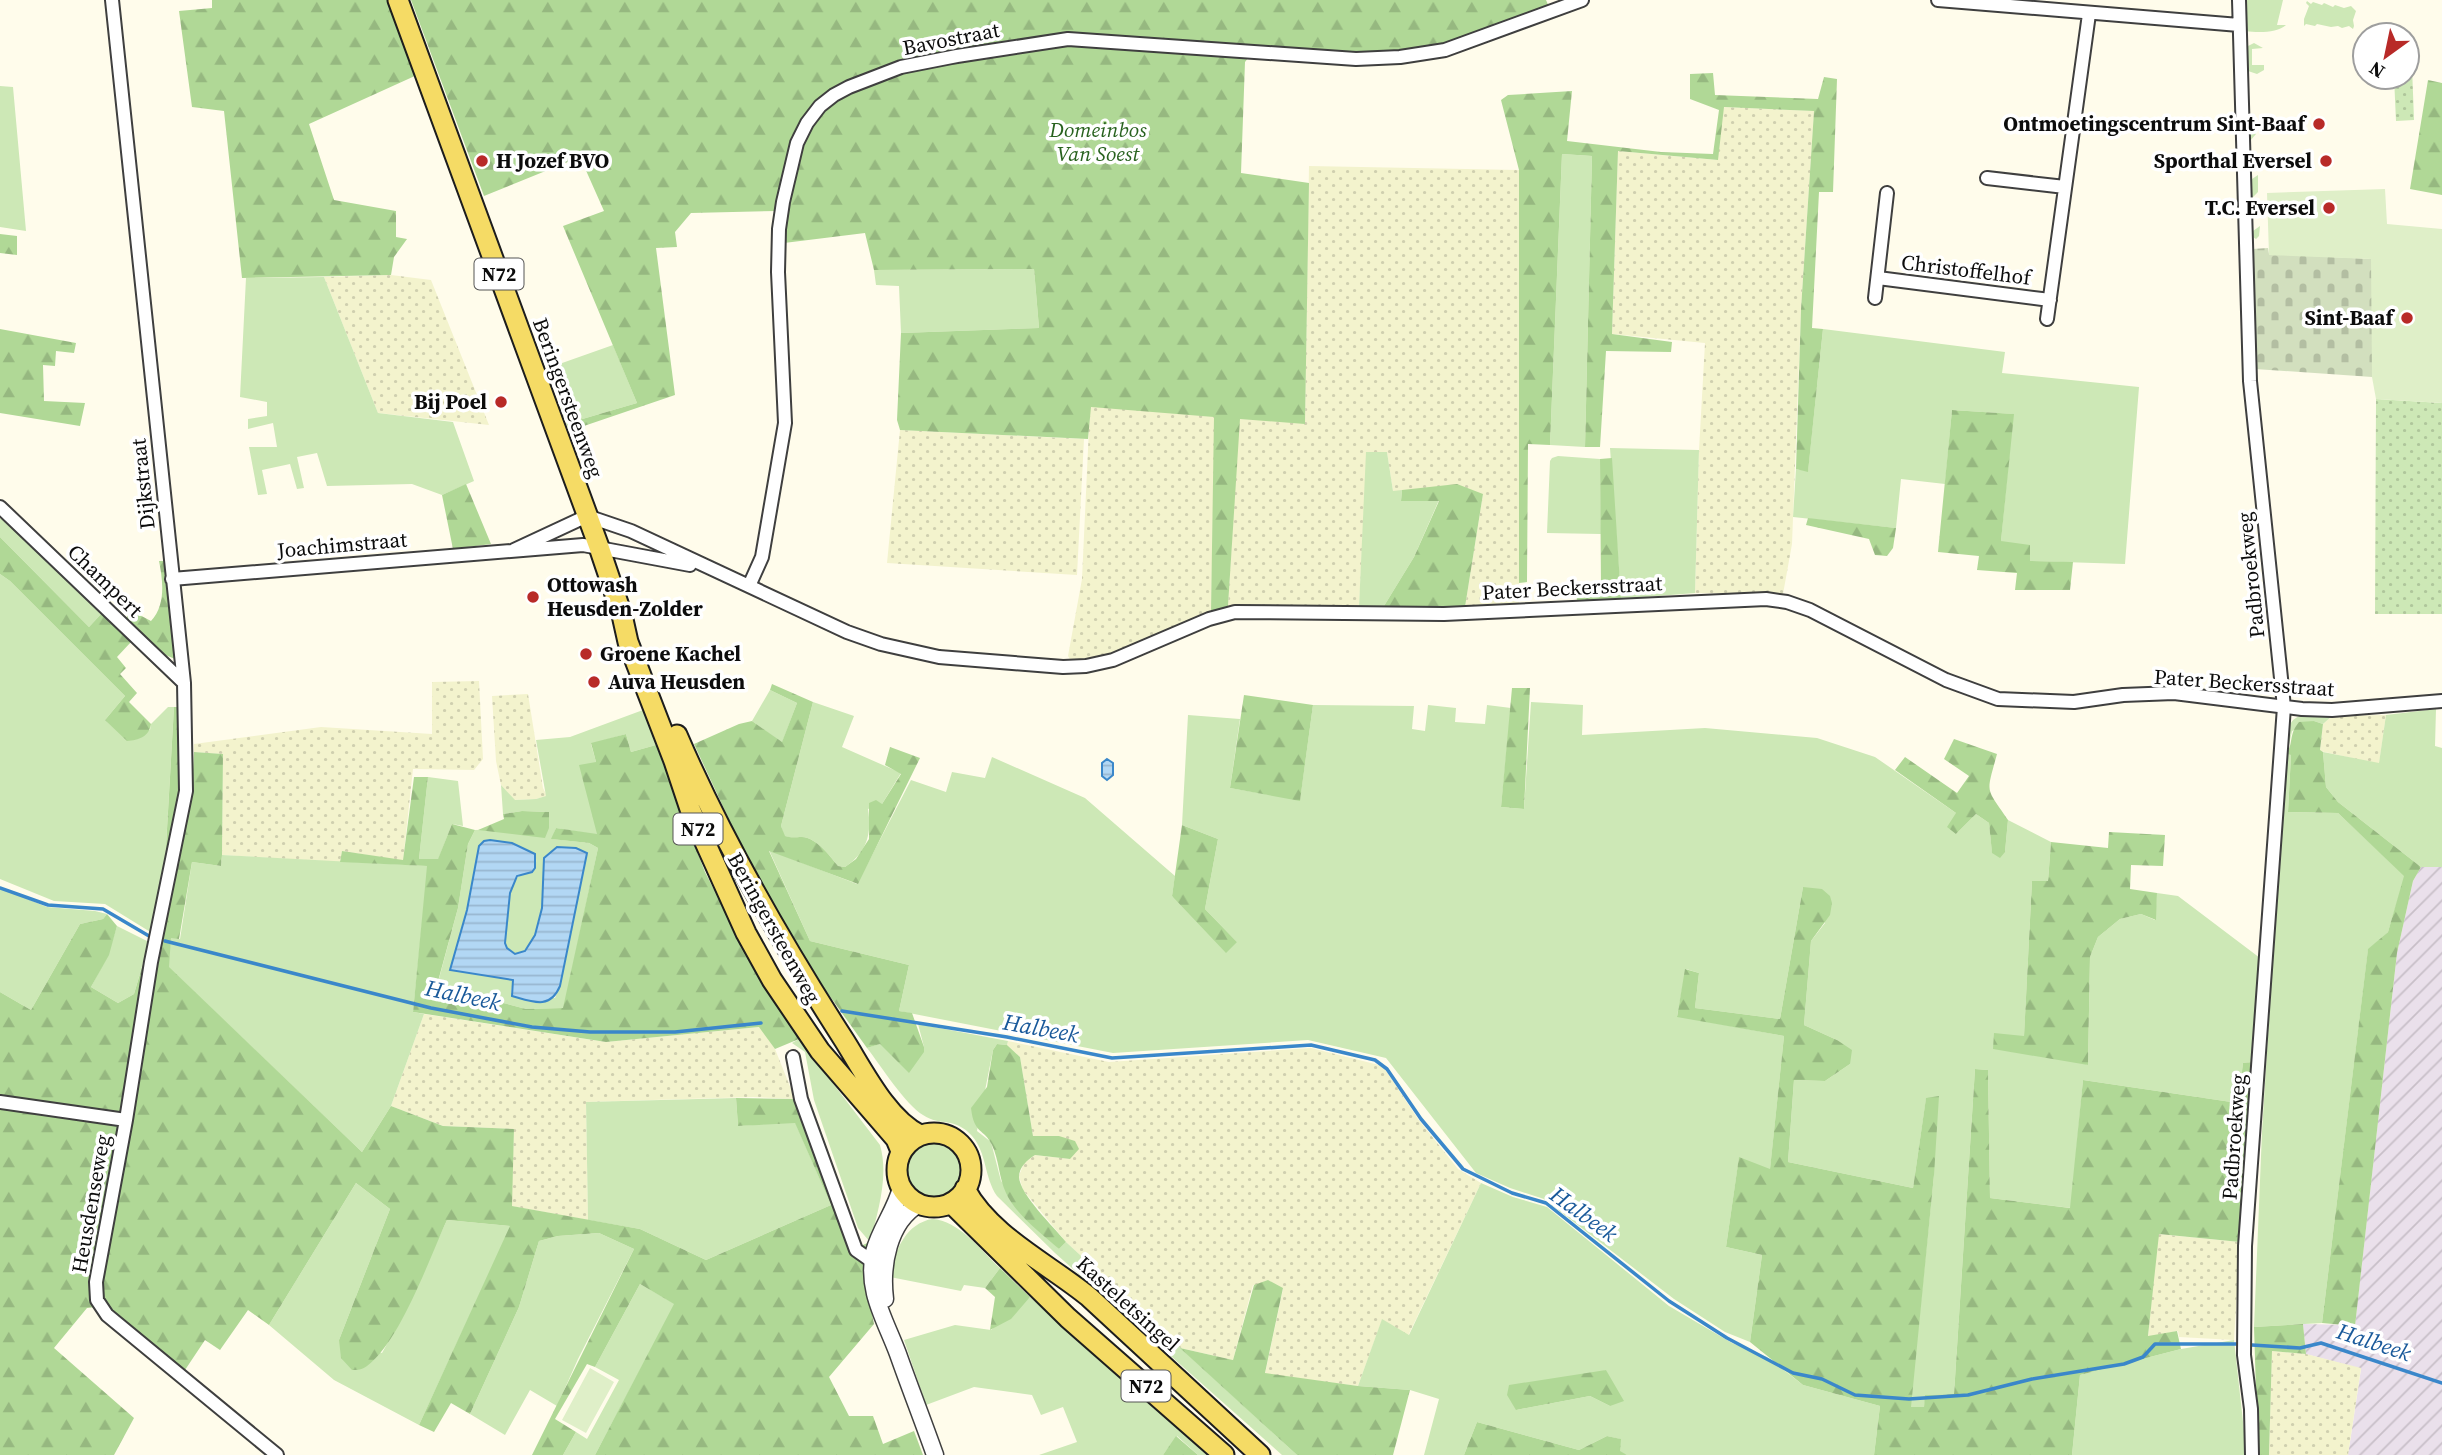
<svg xmlns="http://www.w3.org/2000/svg" width="2442" height="1455" font-family="'Source Serif 4',serif">
<style>
.industrial{fill:url(#industrial-furrows)}
.farmland{fill:url(#farmland-dots)}
.grass{fill:#cde8b6;fill-rule:evenodd}
.forest{fill:url(#forest-firs)}
.cemetery{fill:url(#cemetery-stones)}
.park{fill:url(#park-dots)}
.pitch{fill:#dfefc8}
.water{fill:url(#water-rules);stroke:#3a87ca;stroke-width:2}
.lines{fill:none;stroke-linecap:round;stroke-linejoin:round}
.stream{stroke:#3a87ca;stroke-width:3.5}
.minor-casing{stroke:#3f3f3f;stroke-width:16}
.tertiary-casing{stroke:#3f3f3f;stroke-width:19}
.primary-casing{stroke:#1d1d1d;stroke-width:23}
.minor{stroke:#fff;stroke-width:12}
.tertiary{stroke:#fff;stroke-width:16}
.primary{stroke:#f5db65;stroke-width:19}
.poi-dot{fill:#b82a28;stroke:#fff;stroke-width:2.5}
.labels{text-anchor:middle;stroke-width:7;stroke-linejoin:round;paint-order:stroke}
.shield{fill:#fff;stroke:#555;stroke-width:2}
.shield-label{font-size:19px;font-weight:bold;fill:#0c0c0c}
.street-label{font-size:21px;fill:#0c0c0c;stroke:#fff}
.poi-label{font-size:21px;font-weight:bold;fill:#0c0c0c;stroke:#fff;text-anchor:end}
.park-label{font-size:21px;font-style:italic;fill:#28621e;stroke:#fff}
.water-label{font-size:23px;font-style:italic;fill:#19599a;stroke:#fff}
</style>
<defs>
<pattern id="industrial-furrows" width="10" height="10" patternUnits="userSpaceOnUse" patternTransform="scale(1.75)"><rect width="10" height="10" fill="#eae0eb"/><path d="M-1 1l2-2M0 10L10 0M9 11l2-2" fill="none" stroke="#c8bfc8"/></pattern>
<pattern id="farmland-dots" width="8" height="8" patternUnits="userSpaceOnUse" patternTransform="scale(1.75)"><rect width="8" height="8" fill="#f3f3cd"/><path d="M2 2h.1M6 6h.1" fill="none" stroke="#cfcfaf" stroke-width="1.8" stroke-linecap="round"/></pattern>
<pattern id="forest-firs" width="22" height="20" patternUnits="userSpaceOnUse" patternTransform="scale(1.75)"><rect width="22" height="20" fill="#b0d896"/><path d="M5 1l3.5 6h-7zM16 11l3.5 6h-7z" fill="#96b880"/></pattern>
<pattern id="cemetery-stones" width="16" height="16" patternUnits="userSpaceOnUse" patternTransform="scale(1.75)"><rect width="16" height="16" fill="#d2dfbe"/><path d="M2 7V4a2 2 0 0 1 4 0v3zM10 15v-3a2 2 0 0 1 4 0v3z" fill="#b3bea2"/></pattern>
<pattern id="park-dots" width="8" height="8" patternUnits="userSpaceOnUse" patternTransform="scale(1.75)"><rect width="8" height="8" fill="#cde8b6"/><path d="M2 2h.1M6 6h.1" fill="none" stroke="#afc69b" stroke-width="1.8" stroke-linecap="round"/></pattern>
<pattern id="water-rules" width="6" height="5" patternUnits="userSpaceOnUse" patternTransform="scale(1.75)"><rect width="6" height="5" fill="#b2d7f4"/><path d="M0 2.5h6" fill="none" stroke="#98b7d0"/></pattern>
</defs>
<rect width="100%" height="100%" fill="#fffceb"/>
<path class="industrial" d="M2421,867H2442V1455H2348L2361,1369L2306,1354L2303,1324L2355,1325L2397,953L2413,881Z"/>
<path class="farmland" d="M1723,107L1814,111L1801,309L1792,544L1783,594L1695,593L1699,450L1705,343L1612,334L1618,151L1717,160Z
M1309,166L1519,170V605L1465,607L1483,494L1393,491L1387,452H1367L1359,607L1228,606L1239,418L1305,423Z
M391,275L431,280L489,425L378,413L324,277Z
M1090,406L1215,416L1211,612L1113,654L1096,658L1071,661L1068,656L1082,579Z
M900,430L1084,439L1077,575L887,563Z
M479,681L483,759L474,770L413,769L403,861L342,851L340,862L222,855L223,754L194,752V744L321,727L432,734V682Z
M528,694L543,788L547,796L536,799L514,800L501,785L496,761L492,696Z
M2386,715L2379,764L2320,751L2323,724L2332,716Z
M424,1014L606,1042L760,1027L775,1049L795,1099L753,1097L586,1102L588,1220L511,1206L514,1129L443,1126L391,1106Z
M1008,1041L1109,1062L1311,1048L1383,1066L1418,1119L1458,1169L1481,1183L1408,1336L1382,1320L1358,1386L1265,1374L1283,1289L1253,1285L1233,1360L1180,1348L1066,1242L1023,1190L1019,1176L1024,1163L1035,1155L1070,1159L1059,1136H1033L1020,1057L1007,1045Z
M2158,1234L2240,1242L2234,1340L2179,1337L2178,1331L2148,1337Z
M2272,1351L2306,1354L2361,1368L2348,1455H2269Z"/>
<path class="grass" d="M2245,0H2283L2277,25H2286C2278,33 2257,33 2246,31L2244,28Z
M2307,1L2311,4L2313,2L2322,5L2324,3L2333,7L2335,5L2344,8L2351,6L2356,11L2353,20L2354,26L2353,29L2349,26L2342,28L2338,26L2331,27L2317,24L2315,26L2306,24L2304,26V19L2309,6L2306,3Z
M2254,43L2263,48L2252,49V65H2264V70L2257,74L2245,70L2246,47Z
M0,86L13,87L26,231L0,227Z
M2251,130L2256,134L2250,141L2252,179L2258,175V192L2252,198L2253,231L2260,226L2259,236L2256,239L2250,235L2249,131Z
M1562,154L1592,156L1585,447L1550,445Z
M1034,269L1039,328L901,333L899,286L876,285L874,270Z
M324,277L378,413L453,422L474,481L442,495L412,484L327,486L317,453L297,457L304,488L297,489L290,464L262,470L267,494L258,495L249,447H277L273,423L248,429V419L267,416V402L240,397L246,278Z
M1823,329L2005,352L2002,373L2139,387L2125,564L2030,561L2001,541L2013,414L1952,410L1945,484L1901,479L1896,528L1793,517L1796,469L1808,471Z
M613,345L637,403L579,420L581,427L569,432L548,368Z
M1610,448L1699,450L1695,593L1621,599Z
M1366,452H1387L1393,491L1402,490L1401,501L1439,500L1414,557L1384,606L1359,607Z
M1558,456L1600,459L1601,534L1547,533L1550,461L1552,458Z
M7,518L102,613L89,627L0,537V519Z
M0,574L10,581L125,696L105,720L150,730L151,724L168,707H174L165,863L152,933L105,904L54,901L0,879Z
M770,690L797,703L782,743L752,721Z
M813,702L854,716L842,747L901,773L882,804L868,809C872,834 867,852 845,867L838,866C829,855 817,838 802,837C795,837 791,838 784,836L781,826Z
M1531,702L1583,705L1582,735L1705,728L1817,738L1875,757L1956,813V834L1976,814L1989,823L1992,852H2005L2008,820L2051,842L2048,881H2032L2024,1037L2088,1065L2090,957L2098,937L2120,919L2141,914L2155,920L2157,893L2178,896L2260,958L2252,1062L2243,1063L2238,1103L2083,1080L2071,1208L1990,1198L1988,1070L1975,1069L1954,1394L1926,1395L1924,1407H1910L1934,1175L1926,1099L1913,1188L1788,1162L1794,1080L1825,1081L1850,1064L1837,1040L1804,1025L1811,941L1825,923L1803,887L1780,1019L1695,1008L1699,973L1686,969L1677,1016L1784,1036L1770,1170L1739,1158L1726,1247L1762,1255L1750,1342L1725,1332L1674,1299L1544,1199L1510,1188L1476,1173L1386,1058L1308,1040L1113,1053L899,1011L909,965L810,941L769,850L857,884L911,780L946,792L952,772L985,778L992,757L1085,798L1175,876L1172,896L1237,942L1205,909L1218,839L1182,825L1188,715L1240,719L1230,788L1300,800L1313,705L1414,706L1412,729L1425,731L1428,705L1456,708L1455,722L1485,724L1487,705L1511,708L1501,807L1524,809Z
M2436,709L2435,746L2442,748V867H2421L2338,802L2326,787L2323,752L2379,763L2386,715Z
M643,710L656,745L631,752L626,734L591,744L596,762L597,835L556,828L552,839L589,843L598,848L564,1008L526,1009L437,986L458,908L468,844L475,830L549,828V812L522,811L503,814L501,785L515,800L536,799L546,796L536,740L570,737ZM481,843L518,845L524,851L535,854C538,863 535,868 529,873C504,872 507,924 505,943L506,948L515,954L525,951L535,935L542,908L544,858L557,847L587,853L560,986L555,998L511,993L513,980L450,970L467,910Z
M2302,715L2332,716L2323,724L2314,721L2292,731L2287,754L2291,755L2288,812L2338,813L2405,876L2388,932L2368,950L2322,1323L2254,1327L2262,1132L2286,746C2288,731 2287,720 2302,715Z
M428,777L458,781L463,826L452,824L438,860L419,859Z
M222,855L428,866L413,1012L424,1014L391,1106L362,1152L168,967L171,937L180,939L192,862L221,866Z
M0,888L47,907L95,911L107,914L103,919L80,924L31,1010L0,992Z
M117,926L149,942L134,994L118,1003L91,987L108,955Z
M918,1024L1008,1041L1007,1045L997,1044L993,1050L977,1131L991,1142L1001,1181L1059,1249L1066,1242L1297,1455H1282L1055,1253L997,1196C984,1177 987,1153 972,1136C954,1116 941,1127 923,1115C905,1104 881,1066 867,1048L879,1044L924,1047Z
M799,1039L880,1145C889,1176 878,1211 870,1242L858,1228L814,1100L805,1052L792,1043Z
M736,1098L738,1126L795,1122L831,1205L706,1260L640,1229L588,1220L586,1102Z
M907 1169a27 27 0 1 1 54 0a27 27 0 1 1-54 0Z
M356,1183L390,1209L339,1340L382,1353L403,1315L447,1220L511,1226L419,1425L334,1380L269,1325Z
M1481,1183L1513,1197L1547,1207L1669,1306L1732,1343L1767,1357L1803,1385L1880,1406L1874,1455H1627L1619,1452L1620,1439L1607,1436L1579,1450L1477,1422L1464,1455H1424L1439,1399L1410,1390L1358,1386L1382,1319L1409,1335ZM1606,1370L1610,1406L1590,1396L1516,1410Z
M932,1219C959,1220 981,1251 1000,1268L985,1288L964,1285L961,1291L890,1277C894,1252 905,1224 932,1219Z
M599,1233L634,1249L578,1359L557,1406L530,1390L505,1435L470,1414L519,1307L539,1241L558,1236Z
M640,1284L675,1304L595,1455H563L576,1432L587,1439L619,1380L595,1367Z
M1030,1297L1209,1455H1198L1177,1436L1163,1455H1039L1077,1442L1063,1407L1041,1415L1032,1395L974,1387L926,1405L904,1340L955,1325L991,1330Z
M2234,1340L2244,1431V1455H2072L2080,1375L2181,1349Z"/>
<path class="forest" d="M212,0H389L417,75L309,124L334,200L396,211V237L407,239L394,257L391,275L242,278L224,111L192,107L179,11L212,8Z
M411,0H1546L1549,7L1445,47L1376,54L1255,49L1245,62L1241,173L1309,183L1305,424L1240,419L1228,606L1211,612L1214,417L1091,407L1088,439L900,430L897,420L901,333L1039,328L1034,269L874,270L865,233L784,243L776,211L691,213L675,232L677,247L656,248L675,395L581,427L579,420L637,403L563,226L604,211L580,157L484,196Z
M1713,73L1715,95L1818,99L1824,77L1837,79L1833,192H1819L1812,328L1823,329L1808,472L1796,469L1801,309L1814,111L1724,107L1718,160L1618,151L1612,334L1672,342L1671,352L1606,351L1600,447H1585L1592,156L1562,154L1550,445L1528,444L1527,582L1519,583V170L1501,100L1508,95L1572,91L1567,141L1661,152L1713,154L1719,110L1690,99V74Z
M2428,80L2442,83V195L2410,189Z
M0,234L17,236V255L0,253Z
M0,329L76,343L74,353L56,351L55,366L43,365L44,401L85,403L80,426L0,413Z
M1952,410L2014,414L2001,541L2030,545V561L2073,562L2070,590H2015L2017,573L1977,570L1979,556L1938,552Z
M1612,458L1621,599L1577,602L1576,588L1601,589L1600,459Z
M466,484L491,544L453,549L442,495Z
M1457,484L1483,494L1465,607L1384,606L1414,557L1439,501H1401L1402,490Z
M1808,518L1896,528L1893,548L1887,556L1875,555L1869,539L1806,525Z
M0,537L89,627L102,613L131,642L117,657L126,668L120,674L137,693L129,702L151,724C149,737 139,740 127,741L105,720L125,696L10,581L0,574Z
M159,561H165L175,659L163,654L125,619L132,611L151,621C166,605 163,581 159,561Z
M772,684L813,702L781,826L785,836C791,838 795,837 802,837C817,838 829,855 838,866L845,867L856,859L869,839V803L876,800L882,804L901,774L885,765L890,747L920,758L858,884L769,851L810,941L909,965L899,1011L912,1013L924,1047V1052L909,1073L880,1044L867,1048L824,988L757,880L694,744L739,724L752,721L782,742L797,703L770,690Z
M1512,688H1530L1524,809L1501,807Z
M1244,695L1313,705L1300,801L1230,788Z
M174,707H181V770H193L194,752L223,754L222,855L221,866L192,862L179,939L171,938L169,967L362,1152L391,1106L443,1126L514,1129L512,1206L640,1229L706,1260L831,1205L795,1123L738,1126L736,1098L795,1099L858,1247L870,1242L866,1284L874,1324L829,1377L849,1416H873L883,1444L914,1431L923,1455H595L674,1304L640,1284L595,1367L587,1364L555,1419L576,1432L563,1455H532L634,1249L599,1233L558,1236L539,1241L519,1307L470,1414L451,1403L434,1432L419,1425L510,1226L447,1220C429,1259 400,1342 367,1366C362,1370 357,1370 352,1370L341,1358L339,1340L390,1209L356,1183L269,1325L248,1310L220,1350L205,1340L185,1370L105,1306L87,1308L54,1348L134,1418L114,1455H0V992L31,1010L80,924L103,919L107,914L117,926L109,955L91,987L118,1003L134,994L152,933L165,864Z
M2314,721L2323,724L2320,750L2323,752L2326,787L2338,802L2421,867L2413,881L2397,953L2355,1326L2322,1323L2368,949L2388,932L2404,876L2338,813L2288,812L2291,755L2286,754C2294,744 2288,735 2299,722Z
M626,734L631,752L656,745L705,872L741,943L799,1039L775,1049L759,1027L606,1042L413,1012L427,866L340,862L342,851L403,860L414,777H428L419,859H438L452,824L475,830L468,844L458,908L437,985L526,1009L563,1008L598,848L589,843L551,839L556,828L597,834L579,765L596,762L591,743Z
M1954,739L1997,754C1986,795 1985,786 2008,820L2005,852L2000,858L1992,853L1989,823L1976,814L1956,834L1947,827L1956,813L1895,770L1905,757L1957,793L1969,776L1944,759Z
M522,811L549,812V828L545,838L478,830L504,819L503,814Z
M1182,825L1218,839L1205,909L1237,942L1226,953L1172,896Z
M2109,832L2165,835L2163,866L2131,865L2130,889L2157,893L2156,920L2141,914L2120,919L2098,937L2090,957L2088,1065L1993,1049L1994,1033L2024,1036L2032,881H2048L2051,842L2108,848Z
M1803,887L1822,889L1830,896L1832,903L1830,915L1811,941L1804,1025L1837,1040L1852,1050L1850,1064L1825,1081L1794,1080L1788,1162L1913,1188L1926,1098L1939,1096L1934,1175L1911,1407H1924L1925,1395L1954,1394L1975,1069L1988,1070L1990,1198L2070,1208L2083,1080L2238,1103L2243,1063L2252,1062L2240,1242L2159,1234L2148,1336L2177,1331L2181,1349L2080,1375L2072,1455H1874L1880,1406L1803,1385L1750,1342L1762,1255L1726,1247L1739,1157L1770,1169L1784,1036L1677,1017L1685,969L1699,973L1695,1008L1780,1019Z
M997,1044L1007,1045L1020,1057L1033,1136H1059L1075,1141L1079,1149L1070,1159L1035,1155C1027,1160 1019,1167 1019,1177C1020,1195 1054,1227 1066,1242L1059,1249C1041,1233 1016,1215 1006,1193C999,1178 999,1160 992,1145C984,1128 974,1135 971,1108L987,1087L993,1050Z
M1000,1268L1030,1297L1011,1319L990,1330L995,1297L985,1288Z
M1268,1280L1283,1288L1265,1373L1358,1386L1410,1390L1393,1455H1297L1180,1348L1233,1360L1254,1285Z
M2303,1324L2306,1354L2272,1351L2269,1455H2258L2254,1327Z
M1606,1370L1624,1401L1610,1406L1590,1396L1516,1410L1507,1395L1509,1385Z
M1477,1422L1579,1450L1607,1436L1621,1439L1620,1451L1627,1455H1464Z
M1176,1436L1198,1455H1163Z"/>
<path class="cemetery" d="M2268,248L2269,254L2372,259V377L2255,369L2252,249Z"/>
<path class="park" d="M2412,66L2414,120L2396,121L2394,77H2407V67Z
M2376,399L2442,403V614H2375Z"/>
<path class="pitch" d="M2385,189L2387,224L2442,229V403L2376,399L2372,377L2371,259L2269,255L2267,193Z
M590,1368L614,1382L586,1433L562,1420Z"/>
<path class="water" d="M1107,759L1113,763V775L1107,780L1102,776V763Z
M490,840L512,843L535,854V868L532,872L517,876L510,893L505,943L507,948L515,954L525,951L535,935L542,908L544,858L557,847L576,848L587,853L560,986C550,1010 533,1002 512,996L513,980L450,970L467,910L479,846L484,841Z"/>
<g class="lines">
<path class="stream" d="M0,888L48,905L103,909L149,936
M165,941L431,1008L532,1027L590,1032H675L761,1023
M842,1011L1007,1037L1112,1058L1311,1045L1375,1060L1387,1069L1421,1119L1463,1169L1512,1193L1546,1203L1669,1301L1727,1338L1793,1373L1822,1379L1855,1395L1909,1399L1968,1395L2032,1379L2124,1364L2143,1357L2155,1344H2238
M2252,1345L2300,1348L2321,1343L2442,1383"/>
<defs>
<path id="minor" d="M112,0L184,683L186,791L151,962L126,1120L96,1282L97,1300L107,1315L277,1455
M1938,0L2239,25
M2239,0L2250,381L2284,707L2245,1246L2244,1355L2251,1409L2252,1455
M1987,178L2065,187
M1878,278L2050,300
M1875,298L1887,193
M2047,319L2089,14
M0,507L184,683
M514,550L587,516L631,531L847,632L881,644L939,657L1063,667L1086,666L1113,660L1209,619L1235,612L1444,614L1766,599L1787,602L1810,610L1946,680L1998,699L2074,702L2123,695L2174,693L2302,709L2332,710L2442,701
M172,579L583,545L690,565
M749,586L762,557L785,423L778,272L779,229L783,202L797,143L807,123L820,106L834,95L849,87L901,67L957,56L1068,39L1356,59L1400,57L1445,50L1582,0
M793,1057L801,1099L856,1250L873,1262
M0,1102L126,1120"/>
<path id="tertiary" d="M901,1188C895,1211 880,1229 874,1252C866,1291 885,1319 898,1354C910,1388 923,1421 935,1455
M885,1299C881,1266 888,1222 919,1204"/>
<path id="primary" d="M398,0L599,547L622,615L628,642L674,761L690,809L746,933L772,980L820,1051L896,1139L901,1151
M677,735C723,842 781,942 844,1040C863,1070 887,1119 920,1135
M897 1170a37 37 0 1 1 74 0a37 37 0 1 1-74 0Z
M965,1189C990,1236 1049,1264 1089,1297L1260,1455
M951,1203L1068,1318L1224,1455"/>
</defs>
<use href="#minor" class="minor-casing"/>
<use href="#tertiary" class="tertiary-casing"/>
<use href="#primary" class="primary-casing"/>
<use href="#minor" class="minor"/>
<use href="#tertiary" class="tertiary"/>
<use href="#primary" class="primary"/>
</g>
<g class="poi-dot">
<circle cx="2319" cy="124" r="7"/>
<circle cx="482" cy="161" r="7"/>
<circle cx="2326" cy="161" r="7"/>
<circle cx="2329" cy="208" r="7"/>
<circle cx="2407" cy="318" r="7"/>
<circle cx="501" cy="402" r="7"/>
<circle cx="533" cy="597" r="7"/>
<circle cx="586" cy="654" r="7"/>
<circle cx="594" cy="682" r="7"/>
</g>
<g class="labels">
<g class="shield">
<rect x="474.5" y="258.5" width="49" height="31" rx="5"/>
<rect x="673.5" y="813.5" width="49" height="31" rx="5"/>
<rect x="1121.5" y="1370.5" width="49" height="31" rx="5"/>
</g>
<g class="shield-label">
<text x="499" y="281">N72</text>
<text x="698" y="836">N72</text>
<text x="1146" y="1393">N72</text>
</g>
<g class="street-label">
<text transform="translate(951 39) rotate(-11)" y="7">Bavostraat</text>
<text transform="translate(1966 270) rotate(7)" y="7">Christoffelhof</text>
<text transform="translate(568 398) rotate(70)" y="7">Beringersteenweg</text>
<text transform="translate(143 484) rotate(-96)" y="7">Dijkstraat</text>
<text transform="translate(342 545) rotate(-5)" y="7">Joachimstraat</text>
<text transform="translate(2251 575) rotate(-96)" y="7">Padbroekweg</text>
<text transform="translate(105 581) rotate(44)" y="7">Champert</text>
<text transform="translate(1572 588) rotate(-3)" y="7">Pater Beckersstraat</text>
<text transform="translate(2244 683) rotate(4)" y="7">Pater Beckersstraat</text>
<text transform="translate(774 928) rotate(61)" y="7">Beringersteenweg</text>
<text transform="translate(2234 1137) rotate(-86)" y="7">Padbroekweg</text>
<text transform="translate(91 1204) rotate(-80)" y="7">Heusdenseweg</text>
<text transform="translate(1128 1304) rotate(42)" y="7">Kasteletsingel</text>
</g>
<g class="poi-label">
<text x="2305" y="131">Ontmoetingscentrum Sint-Baaf</text>
<text x="496" y="168" text-anchor="start">H Jozef BVO</text>
<text x="2312" y="168">Sporthal Eversel</text>
<text x="2315" y="215">T.C. Eversel</text>
<text x="2393" y="325">Sint-Baaf</text>
<text x="487" y="409">Bij Poel</text>
<text x="547" y="592" text-anchor="start">Ottowash<tspan x="547" dy="24">Heusden-Zolder</tspan></text>
<text x="600" y="661" text-anchor="start">Groene Kachel</text>
<text x="608" y="689" text-anchor="start">Auva Heusden</text>
</g>
<g class="park-label">
<text x="1098" y="137">Domeinbos<tspan x="1098" dy="24">Van Soest</tspan></text>
</g>
<g class="water-label">
<text transform="translate(463 995) rotate(12)" y="8">Halbeek</text>
<text transform="translate(1041 1028) rotate(10)" y="8">Halbeek</text>
<text transform="translate(1584 1214) rotate(36)" y="8">Halbeek</text>
<text transform="translate(2374 1342) rotate(18)" y="8">Halbeek</text>
</g>
</g>
<g transform="translate(2386 56) rotate(213)"><circle r="33" fill="#ffffff" stroke="#9e9e9e" stroke-width="2"/>
<path d="M0-5L12 26L0 18L-12 26Z" fill="#b82a28"/>
<text y="-10" font-size="19" font-weight="bold" text-anchor="middle" fill="#0c0c0c">N</text>
</g>
</svg>
